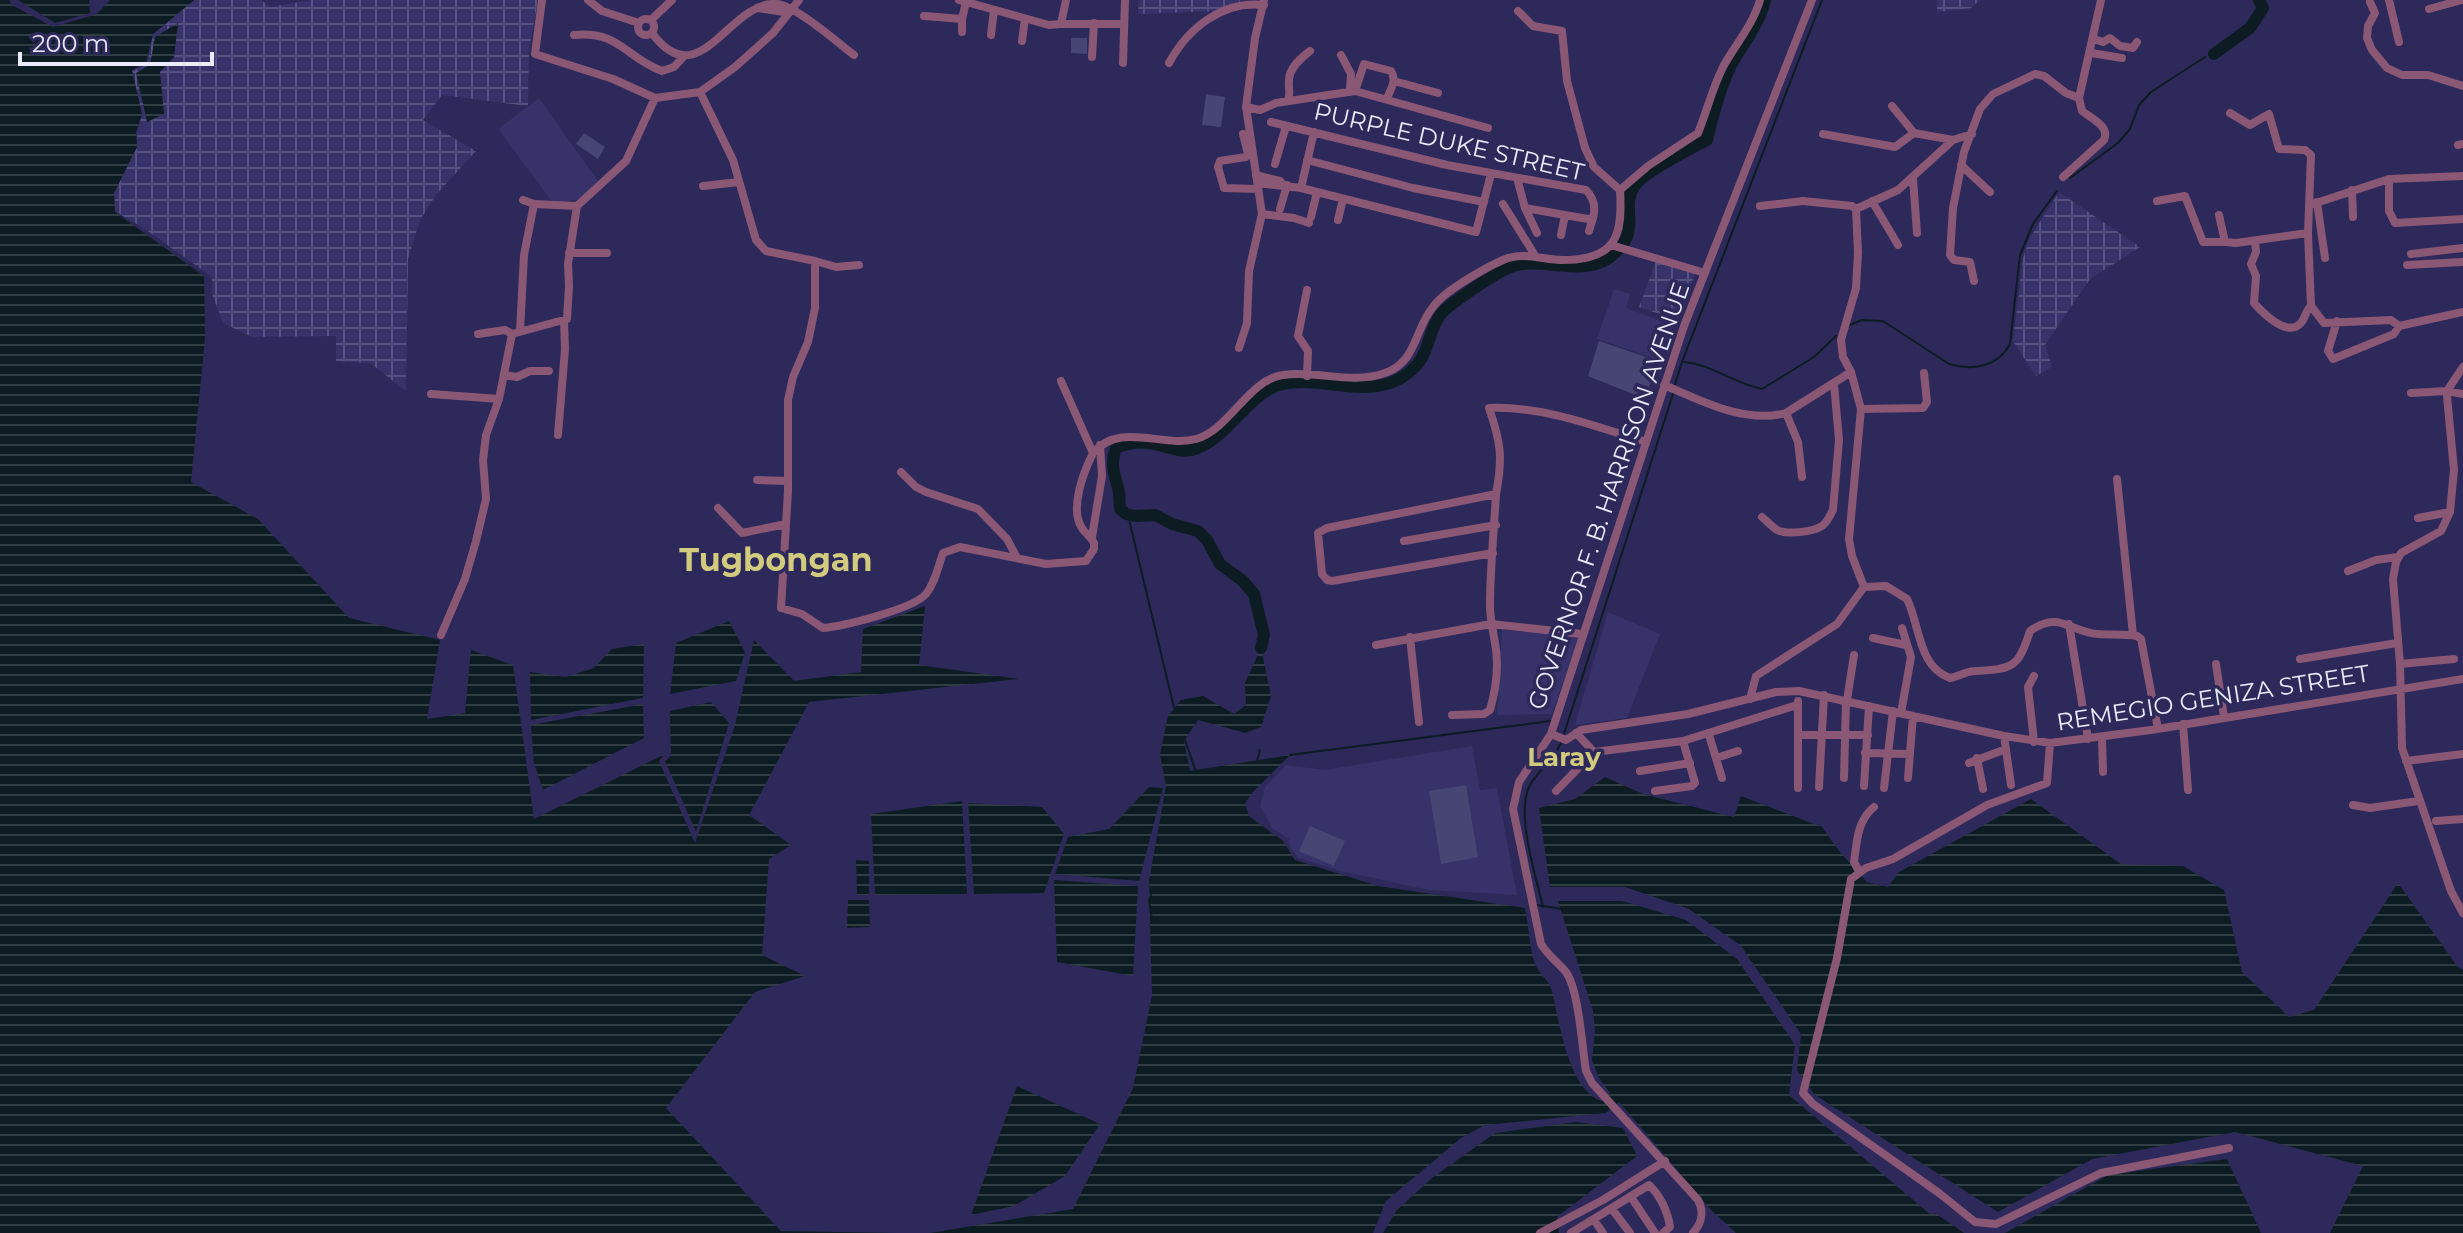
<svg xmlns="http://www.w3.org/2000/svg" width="2463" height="1233" font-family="Montserrat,sans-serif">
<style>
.built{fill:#373269}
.industrial{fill:url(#industrial-grid)}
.green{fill:#464573}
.water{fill:url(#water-rules)}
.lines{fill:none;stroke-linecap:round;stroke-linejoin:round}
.stream{stroke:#0d1c22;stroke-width:2}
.river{stroke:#0d1c22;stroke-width:12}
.minor{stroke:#8a5775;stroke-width:8}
.labels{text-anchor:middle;stroke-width:7;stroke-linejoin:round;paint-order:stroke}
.street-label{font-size:24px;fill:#e9eafc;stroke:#2d295a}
.neighbourhood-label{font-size:26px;font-weight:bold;fill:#d2cb7d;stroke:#2d295a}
.district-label{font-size:32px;font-weight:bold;fill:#d2cb7d;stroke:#2d295a}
</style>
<defs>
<pattern id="industrial-grid" width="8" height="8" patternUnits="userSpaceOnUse" patternTransform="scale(2)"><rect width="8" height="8" fill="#373269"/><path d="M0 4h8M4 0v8" fill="none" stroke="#54507f"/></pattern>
<pattern id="water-rules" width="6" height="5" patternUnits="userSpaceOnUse" patternTransform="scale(2)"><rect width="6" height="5" fill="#0d1c22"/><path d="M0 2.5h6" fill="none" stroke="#303d43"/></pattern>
</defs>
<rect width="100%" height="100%" fill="#2d295a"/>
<path class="built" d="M539,98L600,184L581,199L560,202L551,200L498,129Z
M1614,289L1630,294L1626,308L1671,324L1659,360L1597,339Z
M1608,612L1660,634L1627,718L1575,725Z
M1502,630L1579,637L1552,714L1497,715Z
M1472,746L1480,790L1497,788L1517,895L1429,890L1341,871L1298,858L1290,847L1289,839L1272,828L1260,806L1265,787L1286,765L1325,770Z"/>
<path class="industrial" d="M194,0H261L271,7L311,0H538L529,50L528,106L442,95L423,120L476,151L436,195L420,220L408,259L406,391L370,363L336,361V336L252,337L223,323L212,294V277L145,229L115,211L114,193L137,147V132L142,115L132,71L147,64L153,35Z
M1139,0H1240V2L1222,11L1138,14Z
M1937,0H1980L1971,8L1937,12Z
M2059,192L2140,247L2090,279L2045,345L2052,367L2036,376L2013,341L2023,258L2029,239Z
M1656,261L1695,274L1678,320L1639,307Z"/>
<path class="green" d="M1071,38H1087V54L1071,53Z
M1206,94L1225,97L1221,127L1202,125Z
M584,133L605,147L598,159L576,144Z
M1599,341L1658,361L1645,399L1588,376Z
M1466,785L1478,857L1441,864L1429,791Z
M1310,826L1345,841L1334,866L1299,851Z"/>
<path class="water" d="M0,0H9L12,5L53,27L97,14L110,0H194L153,34L146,63L132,70L142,114L136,132L137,147L114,193L115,212L204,276L205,338L191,482L258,519L349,618L440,640L427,719L465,713L471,650L513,665L534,819L665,754L659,761L695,843L735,725L754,640L794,681L861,672L863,629L925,606L919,665L1019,679L809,702L749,815L791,845L769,859L762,955L805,976L755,992L666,1108L781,1231L899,1233H0Z
M18,0H89L90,13L55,23Z
M178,23L174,57L160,72L164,114L147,122L136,73L150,65L155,37Z
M729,621L745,652L736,681L670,694L676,643Z
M644,644L643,698L531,720L530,672L566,677L594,668L612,649Z
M1261,648L1271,696L1261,727L1245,733L1198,720L1184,741L1190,771L1290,755L1252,793L1245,804L1249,816L1283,841L1295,860L1378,886L1525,908C1529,926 1529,947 1535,964C1539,974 1549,980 1552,991C1559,1020 1568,1091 1602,1101L1610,1093L1599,1078L1592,1060L1595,1032L1593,1011L1558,901H1622L1686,920L1737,959L1795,1045L1789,1095L1931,1215L1935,1213L1964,1233H1736L1711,1210L1619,1102L1606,1113L1485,1125L1461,1138L1386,1201L1373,1233H930L1073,1209L1133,1088L1152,996L1149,881L1166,786L1160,755L1168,716L1181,700L1203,696L1234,714L1246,705L1245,683Z
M711,702L729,723L696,832L665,761L671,756L670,711Z
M643,704L644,738L543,790L534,763L531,725Z
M1605,777L1643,794L1734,817L1741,796L1822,827L1839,851L1867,882L1888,887L1899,872L2031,799L2121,864L2183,866L2224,890L2242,972L2289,1017L2314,1010L2398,883L2457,966L2463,970V1233H2330L2363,1166L2235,1132L2092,1159L1998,1212L1815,1095L1797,1070L1801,1034L1741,946L1689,909L1625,887H1550L1539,808L1575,799Z
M1149,787L1163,788L1139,881L1055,874L1068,837L1109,829Z
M962,801L967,894L875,895L871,814Z
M968,803L1042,807L1064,834L1044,893L974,894Z
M856,860L869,861V895H857Z
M1054,880L1138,886L1133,976L1057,962Z
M848,900H869L870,927L847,928Z
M1017,1086L1100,1124L1065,1176L1014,1206L971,1215Z
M1576,1122L1623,1128L1637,1156L1557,1217L1559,1233H1383L1396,1211L1432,1178L1495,1133Z
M2227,1159L2261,1233H2005L2108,1175Z"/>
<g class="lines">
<path class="stream" d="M2070,178L2118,143L2130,129L2139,105L2151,92L2205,57
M1850,325L1862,320L1883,321L1949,364C1972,371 1998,367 2010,344L2020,255L2033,224L2057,191
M1684,362C1714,365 1732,383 1762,389L1814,357L1836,336
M1674,387L1682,362L1822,0
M1128,515L1174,708
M1564,734L1673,394
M1184,737L1196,772
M1290,755L1550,721
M1257,761L1260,750
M1151,895L1149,900L1152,920
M1537,905L1562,909
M1543,907C1536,876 1515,813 1530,785C1539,769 1554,761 1562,740"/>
<path class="river" d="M2214,54L2250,28L2263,8L2259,0
M1261,648L1264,635L1254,594L1243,581L1220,564L1207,540L1198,531L1172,524L1155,515L1135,516L1126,514L1120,509C1119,502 1120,495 1118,488C1114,473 1110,464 1116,448C1154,431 1172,459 1198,448C1228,436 1249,394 1279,385C1318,374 1362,399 1399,379C1434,359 1423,338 1441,314C1449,304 1493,275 1506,269C1540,252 1585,283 1616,252C1642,228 1619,208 1635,185C1646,171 1690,149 1707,140C1713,114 1719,91 1730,67C1742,45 1759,25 1765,0"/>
<path class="minor" d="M542,0L535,54L613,79L655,98L700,92L735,67L773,33L799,0
M588,0L602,11L639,23
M959,0L1049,25L1061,24L1066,0
M2389,0L2399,42
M2370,2L2375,13L2368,26L2367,38L2372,50L2387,68L2402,75H2428L2463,86
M757,8L784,12
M2429,9L2462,0
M1518,11L1533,26L1562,31L1567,81L1585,148L1594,167L1620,190
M924,16L962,19L966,2
M638 27a8 8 0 1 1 16 0a8 8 0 1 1-16 0Z
M651,20L672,0
M1061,24H1124
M962,32V19
M652,33C700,98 729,0 777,4C796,6 837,42 854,55
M574,35C621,31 624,57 662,71L674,67L684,56
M991,35L994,10
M2094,39L2103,42L2110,38L2120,46L2133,48L2137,42
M1022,41L1025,19
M2091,53L2122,58
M1341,55L1351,74L1350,90
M1092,57L1094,23
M1123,63L1125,0
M1169,63C1188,28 1223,0 1264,5
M1394,81L1438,93
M700,92L733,160L756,240L766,251L815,261V308L808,342L793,377L788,400V491L781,608L802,614L823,628C844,626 913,609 926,594C935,583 938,567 943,553L960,547L1046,564L1086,561L1094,549V543C1091,536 1085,534 1082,528C1069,509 1084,471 1093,453
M1387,98C1391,89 1397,80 1391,71L1364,64L1355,91L1488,128
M1288,101C1291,92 1288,88 1289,80C1289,68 1301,58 1310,51
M1892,106L1914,133L1953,140
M1246,107L1260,110L1276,103L1355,91
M2230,113L2250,125L2269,114L2279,149L2305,150L2311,155L2308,233L2311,306L2324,323L2391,320L2399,326
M1271,122L1447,165L1586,190C1594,198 1596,207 1593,218L1588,219L1525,208
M1243,134L1248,154L1246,157L1220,161L1218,167L1224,188L1258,189
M1823,134L1895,147L1914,133
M2458,145L2463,144
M1307,160L1413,188L1484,202
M1275,164L1286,126
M1961,165L1990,192
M1256,175L1280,181L1283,185
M2063,177L2104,140C2110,126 2092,119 2082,111L2079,98L2101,0
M1517,178L1525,208L1537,233
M1913,179L1917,233
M2389,179V211L2395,223L2463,219
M1258,183L1301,188L1476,232L1491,174
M703,186L739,182
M1301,188L1314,132
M2352,190L2353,217
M523,200L534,204L577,206
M1872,201L1898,245
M2157,201L2185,196L2203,242H2225
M2317,202L2325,258
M1503,204L1536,257
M2310,205L2389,179L2463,176
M1760,206L1803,201L1852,206L1856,209
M1280,209L1287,185
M1856,209L1858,253L1856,288L1841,340L1843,357L1851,372L1861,409L1849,539L1852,556L1864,587
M1856,209L1898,190L1953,140L1972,134
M1262,214L1294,218L1309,223
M2219,215L2225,242L2236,243L2308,233
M1311,217L1317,192
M1338,220L1343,199
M1589,231L1593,218
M1561,235L1565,215
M2255,241L2256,252L2251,264L2256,276L2254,303C2263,313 2287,338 2301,323C2306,317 2305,311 2311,306
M1611,245L1705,273
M569,253H607
M2411,254L2463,248
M815,261L836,267L859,265
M2407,265L2463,262
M1974,281L1970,262L1954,260L1950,255L1953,208L1964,152L1980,109L1993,94L2035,74L2044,76L2066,93L2079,98
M2337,321L2328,351L2333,359L2394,334L2399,326L2463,312
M520,331L524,255L534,204
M478,334L505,330L512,334
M512,334L567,319L569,286L568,264L577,206L626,161L655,98
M1239,348L1247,323L1249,271L1262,214L1246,107L1255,38L1264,0
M2463,367L2449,388L2447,396L2454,470L2450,512L2441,531L2401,553L2396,562L2393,579L2400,664L2402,748L2451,891L2463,913
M504,375L517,377L530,371H549
M1307,376L1308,351L1298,336L1307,290
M1061,381L1093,453C1120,421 1162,448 1196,439C1229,430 1249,379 1283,375C1317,370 1351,385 1385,373C1417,362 1414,330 1433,307C1444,291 1485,268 1503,260C1523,251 1543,260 1563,260C1616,260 1623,236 1620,190L1648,166L1698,133C1707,111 1712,89 1723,67C1735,45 1753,25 1760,0
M1664,385C1702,401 1744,424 1786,413L1851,372
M2411,393L2447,391L2463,394
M431,394L499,399
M1861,409L1923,408L1927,402L1924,373
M1786,413L1798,442L1802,477
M558,435L565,349L564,321
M901,472L916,487L926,492L978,509L1007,539L1016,556
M2117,479L2133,635
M757,480L788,481
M1496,494C1503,458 1501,443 1489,408C1544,406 1594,426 1646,442
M718,508L742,533L786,524
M1762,517C1767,521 1772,527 1777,530C1787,535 1813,532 1822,526C1828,522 1830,515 1833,510L1839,440L1834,384
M2418,518L2450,512
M1092,537L1102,476L1100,445
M1404,541L1496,525
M2348,571L2376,560L2398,557
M2069,624L2088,739
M441,635L465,579L476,541L486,499L483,460L486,435L499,399L512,334
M1410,637L1419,722
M1873,638L1906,645
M1376,645L1491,624L1582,634
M2300,659L2397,643
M2216,664L2224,717
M2400,664L2454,659
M1750,699L1756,676L1837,624L1864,587L1886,586L1907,599C1920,625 1918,667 1950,678C1959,676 1967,671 1975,671C2013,669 2018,668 2030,631C2060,610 2069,632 2098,634C2111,635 2124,634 2137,636L2141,639L2158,729
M1847,700L1854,655
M1798,701V788
M1901,713L1911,657L1902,628
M1452,715L1484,714L1490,710C1496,689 1499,664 1495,643C1493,630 1490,618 1490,606C1490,569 1494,531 1496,494L1327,528L1318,533L1322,574L1327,580L1332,581L1493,553
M2183,724L2188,790
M1576,733L1594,752
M1551,734L1566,740L1581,730L1688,714L1776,692L1799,691L2004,736L2050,743L2151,730L2463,679
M1709,735L1722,778
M1799,735H1868
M2004,736L2011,785
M2102,737L2103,772
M2034,742L2028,687L2034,676
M2050,743L2047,783L1987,805L1893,859L1866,868L1851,879L1837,958L1803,1093L1813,1104L1939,1193L1975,1222L1996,1224L2101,1173L2229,1148
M1865,753L1910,754
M1716,758L1738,751
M1977,758L1983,789
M2406,761L2463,754
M1969,763L2006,749
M1640,771L1690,763
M1844,778L1846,700
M1908,778L1913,716
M1864,786L1869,706
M1819,787L1824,695
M1884,788L1893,711
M1556,791L1594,752L1683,741L1797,705
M1655,791L1692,786L1695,783L1683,741
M2353,805L2370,808L2418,801
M2436,821L2463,819
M1859,871L1854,862C1857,841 1857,821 1874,807
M1631,1197L1655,1233
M1612,1209L1630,1233
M1594,1220L1603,1233
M1540,1233L1603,1200L1665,1161
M1571,1233L1649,1185C1660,1195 1668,1212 1670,1227L1663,1233
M1693,1233C1702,1223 1704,1211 1698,1200L1592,1083L1586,1071C1582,1048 1579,990 1566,972C1558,962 1548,956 1541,944L1513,809L1519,782L1551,734L1684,326L1812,0"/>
</g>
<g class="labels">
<g class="street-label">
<text transform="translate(1449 142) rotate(13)" y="8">PURPLE DUKE STREET</text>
<text transform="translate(1609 496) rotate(-71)" y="8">GOVERNOR F. B. HARRISON AVENUE</text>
<text transform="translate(2213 698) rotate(-9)" y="8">REMEGIO GENIZA STREET</text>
</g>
<g class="neighbourhood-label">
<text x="1564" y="766">Laray</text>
</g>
<g class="district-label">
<text x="776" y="571">Tugbongan</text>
</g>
</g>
<path d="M20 52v12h192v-12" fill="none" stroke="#e9eafc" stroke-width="4"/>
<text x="32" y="52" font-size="24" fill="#e9eafc" stroke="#2d295a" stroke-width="6" paint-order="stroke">200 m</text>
</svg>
